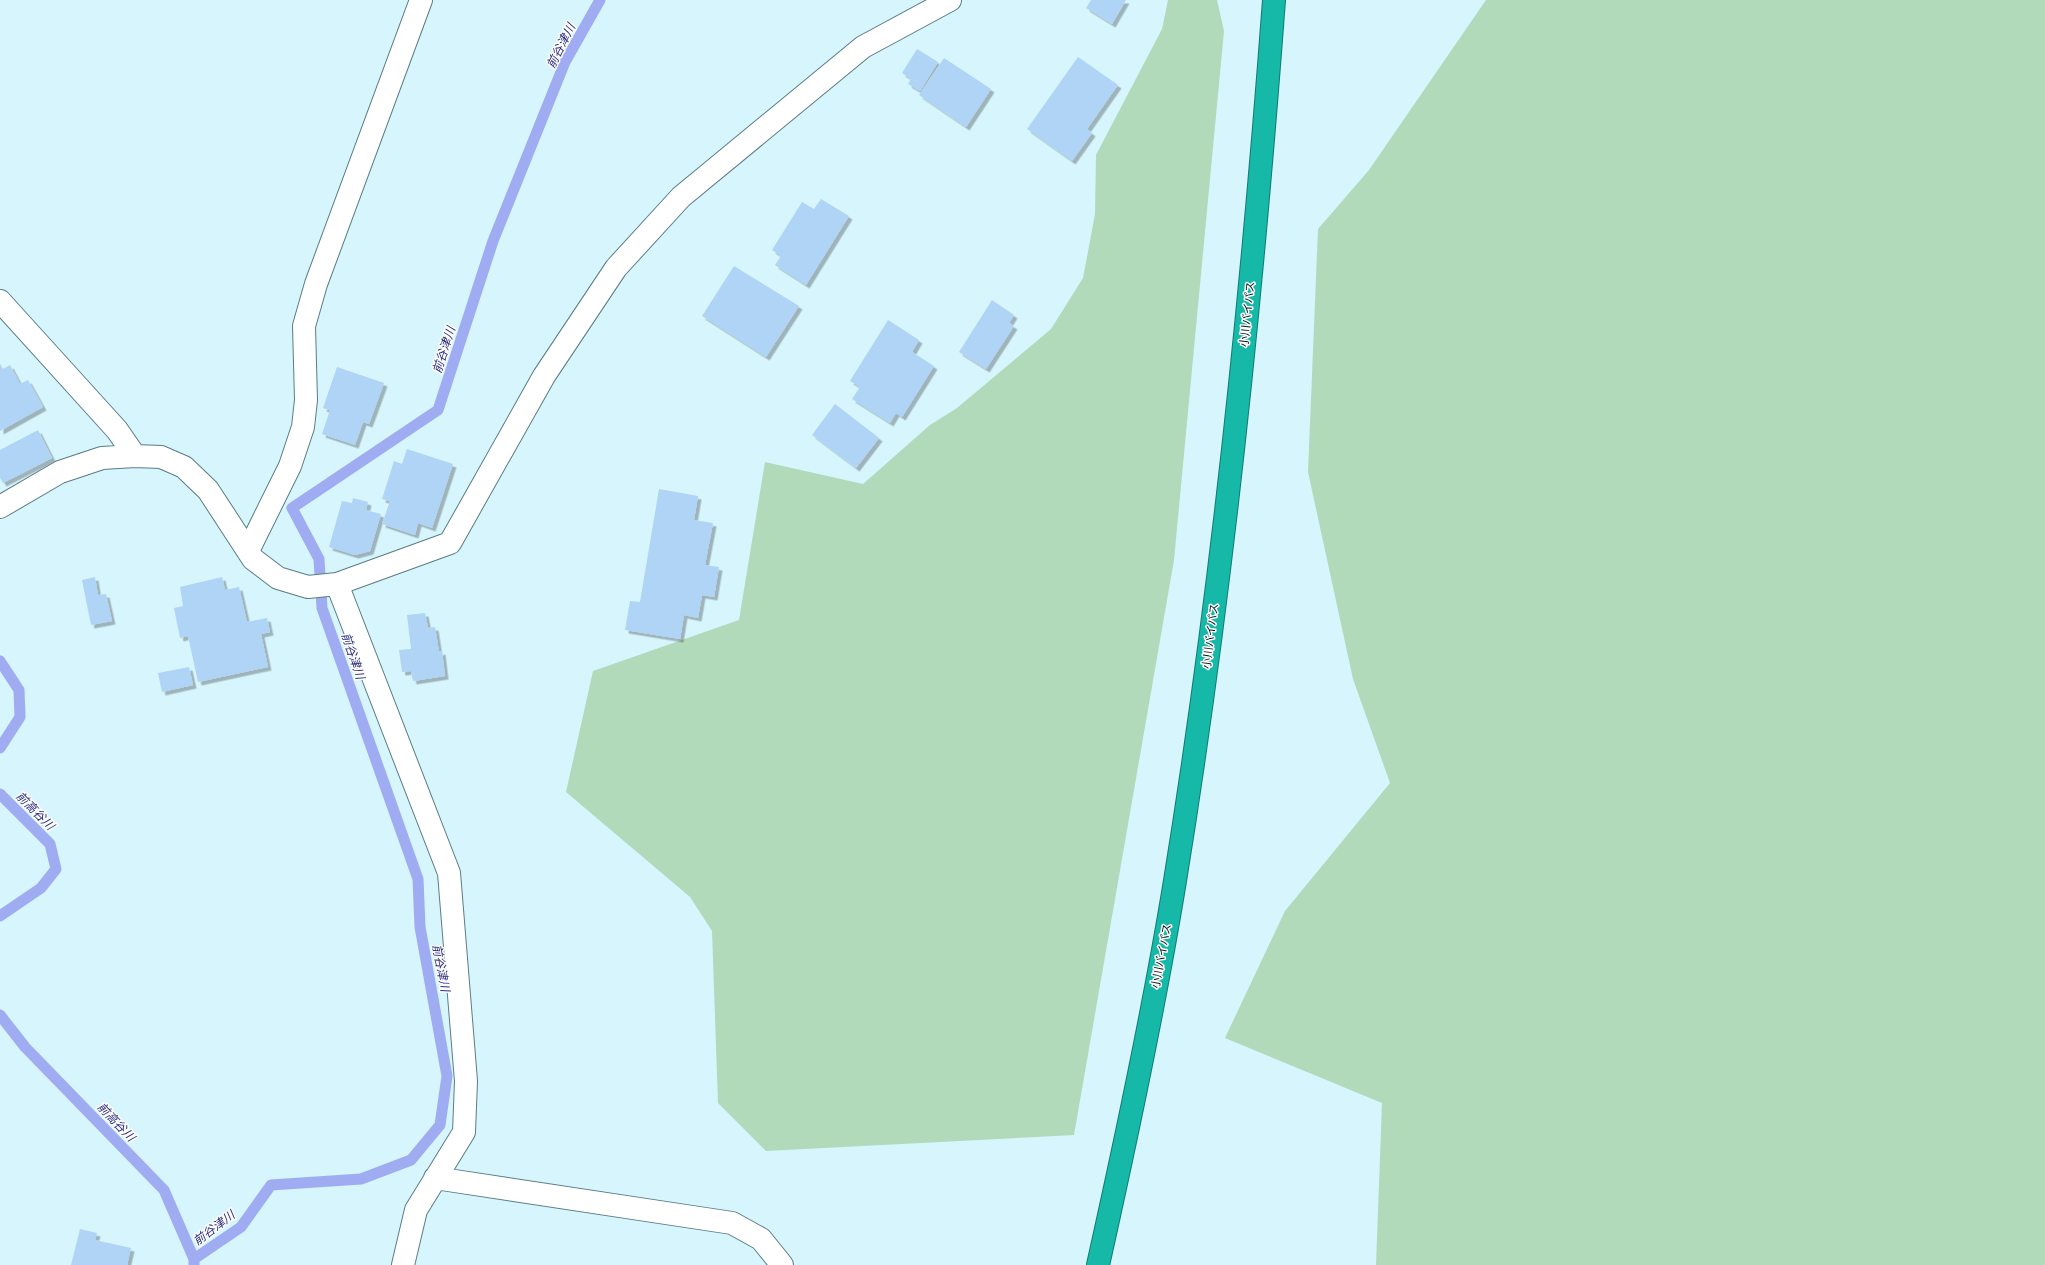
<svg xmlns="http://www.w3.org/2000/svg" width="2045" height="1265" font-family="'Open Sans','Noto Sans JP',sans-serif">
<style>
.green{fill:#b1dabb}
.lines{fill:none;stroke-linecap:round;stroke-linejoin:round}
.stream{stroke:#a0acf1;stroke-width:11}
.building{fill:#afd4f5;filter:url(#shadow)}
.minor-casing{stroke:#597c85;stroke-width:24}
.highway-casing{stroke:#0f7c73;stroke-width:24}
.minor{stroke:#fff;stroke-width:22}
.highway{stroke:#16b8a8;stroke-width:22}
.labels{text-anchor:middle;stroke-width:3;stroke-linejoin:round;paint-order:stroke}
.street-label{font-size:11px;fill:#020e11;stroke:#fcfcfc}
.water-label{font-size:12px;font-style:italic;fill:#2c2e7d;stroke:#fcfcfc}
</style>
<defs>
<filter id="shadow"><feDropShadow dx="3.5" dy="3.5" stdDeviation="0" flood-color="#0004"/></filter>
</defs>
<rect width="100%" height="100%" fill="#d7f5fd"/>
<path class="green" d="M1168,0H1217L1224,31L1174,560L1074,1135L766,1151L718,1103L712,931L690,897L566,792L593,671L739,620L765,462L863,484L930,425L957,408L1051,329L1083,278L1095,214L1096,155L1162,29Z
M1486,0H2045V1265H1376L1382,1103L1225,1038L1285,911L1390,783L1353,679L1308,472L1318,229L1369,170Z"/>
<g class="lines">
<path class="stream" d="M0,661L19,690L20,717L0,748
M0,794L50,844L56,869L41,888L0,916
M0,1015L25,1047L164,1190L194,1259V1265
M194,1259L241,1227L271,1185L361,1179L411,1160L440,1125L447,1076L420,927L418,879L322,608L319,559L292,508L438,410L493,241L565,62L600,0"/>
</g>
<path class="building" d="M1091,0H1126L1112,24L1086,8Z
M917,49L938,62L920,91L908,84L911,79L902,73Z
M1078,57L1118,85L1087,129L1092,133L1072,161L1027,129Z
M944,58L991,89L966,127L919,95Z
M821,199L849,216L806,285L775,265L781,256L772,250L802,202L814,209Z
M734,266L799,306L766,357L702,316Z
M992,300L1014,315L1009,323L1014,326L986,369L959,352Z
M888,320L919,340L912,352L934,366L902,417L896,413L890,423L852,399L860,387L850,381Z
M0,364L3,369L10,365L20,384L28,380L43,407L0,431Z
M337,367L384,383L369,424L363,422L355,445L322,434L330,410L323,408Z
M835,404L879,438L856,468L812,435Z
M38,430L52,458L3,483L0,478V450Z
M407,449L453,464L432,528L418,523L415,535L382,524L390,501L382,499L394,461L402,464Z
M659,489L698,496L694,520L713,523L705,565L719,567L714,597L702,595L698,618L684,615L680,639L625,630L630,601L640,602Z
M353,498L368,502L366,510L381,514L370,551L355,555L329,547L342,501L352,503Z
M95,577L98,595L106,594L112,621L91,625L82,580Z
M222,577L225,590L239,587L247,622L267,618L270,632L261,634L268,667L198,682L188,636L180,638L174,608L183,606L180,587Z
M425,613L428,628L435,627L439,652L442,651L445,676L413,681L411,671L402,672L399,650L411,649L407,615Z
M189,667L193,685L162,692L158,673Z
M80,1229L97,1233L95,1240L131,1248L127,1265H71Z"/>
<g class="lines">
<defs>
<path id="minor" d="M0,301L117,430L135,456
M0,507L60,472L102,458L135,456L161,457L184,467L208,490L253,559L278,578L308,587L337,584L450,543L544,376L616,268L681,197L863,47L950,0
M248,551L290,466L303,427L306,400L304,326L316,284L421,0
M337,584L449,873L466,1081L464,1132L416,1210L403,1265
M435,1178L732,1223L761,1239L782,1265"/>
<path id="highway" d="M1098,1265C1126,1140 1153,1014 1174,887C1222,593 1252,297 1274,0"/>
</defs>
<use href="#minor" class="minor-casing"/>
<use href="#highway" class="highway-casing"/>
<use href="#minor" class="minor"/>
<use href="#highway" class="highway"/>
</g>
<g class="labels">
<g class="street-label">
<text transform="translate(1247 314) rotate(-84)" y="4">小川バイパス</text>
<text transform="translate(1210 636) rotate(-83)" y="4">小川バイパス</text>
<text transform="translate(1161 956) rotate(-79)" y="4">小川バイパス</text>
</g>
<g class="water-label">
<text transform="translate(561 46) rotate(-63)" y="4">前谷津川</text>
<text transform="translate(444 350) rotate(-72)" y="4">前谷津川</text>
<text transform="translate(353 656) rotate(71)" y="4">前谷津川</text>
<text transform="translate(35 811) rotate(45)" y="4">前高谷川</text>
<text transform="translate(441 968) rotate(79)" y="4">前谷津川</text>
<text transform="translate(116 1122) rotate(46)" y="4">前高谷川</text>
<text transform="translate(214 1228) rotate(-37)" y="4">前谷津川</text>
</g>
</g>
</svg>
